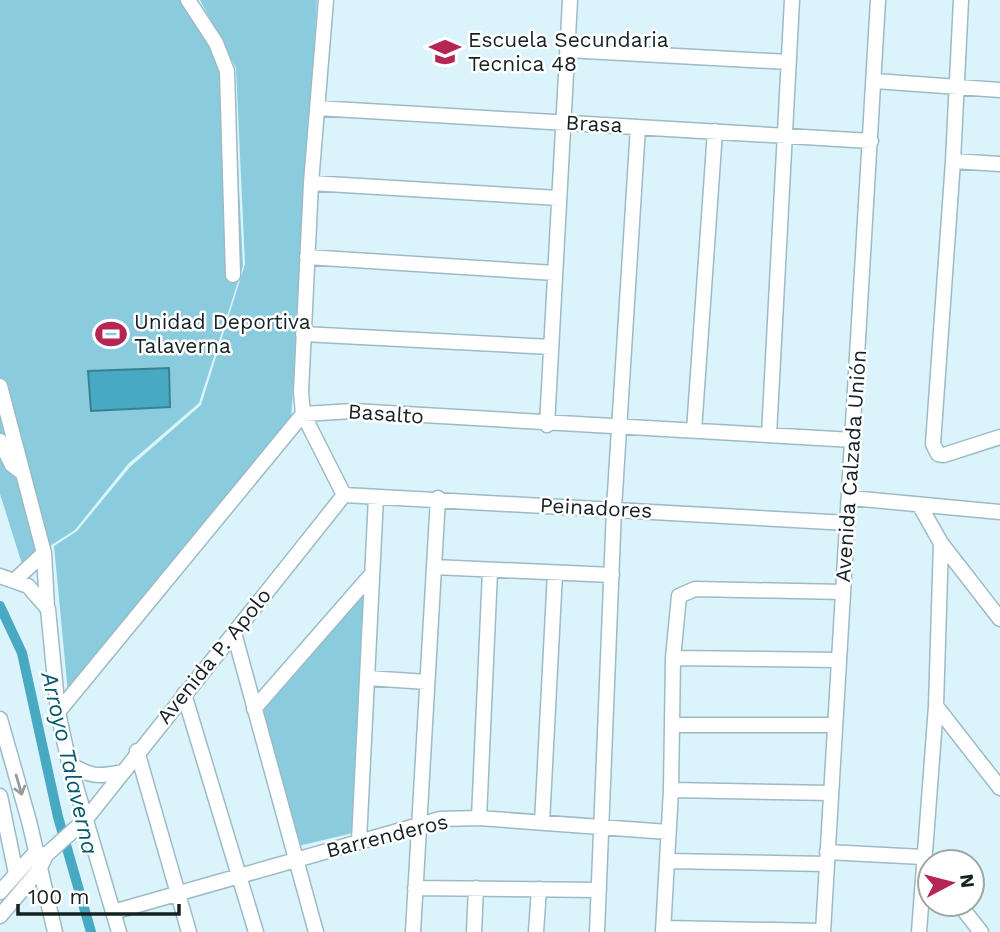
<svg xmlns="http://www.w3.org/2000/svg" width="1000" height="932" font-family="'Work Sans',sans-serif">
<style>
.green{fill:#8accde}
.water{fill:#48a9c2;stroke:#398093;stroke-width:2}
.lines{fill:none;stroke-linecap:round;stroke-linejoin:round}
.canal{stroke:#48a9c2;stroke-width:10}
.minor-casing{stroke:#9cbbc4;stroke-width:17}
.minor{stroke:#fff;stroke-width:14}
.oneway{stroke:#969b9c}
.labels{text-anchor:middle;stroke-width:5;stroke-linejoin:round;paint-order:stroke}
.poi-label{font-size:21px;fill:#152124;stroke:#fff;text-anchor:start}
.street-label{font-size:21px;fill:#152124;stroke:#fff}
.water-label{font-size:23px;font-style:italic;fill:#03596b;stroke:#fff}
</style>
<rect width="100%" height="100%" fill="#dbf4fc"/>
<path class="green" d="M0,0H197L233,70L243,266L199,403L128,464L75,530L22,564L0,494Z
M200,0H317L291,421L68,693L54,546L77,531L130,467L201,405L245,264L236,68Z
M367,591L353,833L298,846L262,712Z"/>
<path class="water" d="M169,368L170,407L91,411L88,371Z"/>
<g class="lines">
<path class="canal" d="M0,606L22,653L58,817L91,932"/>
<defs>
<path id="minor" d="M188,0L216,43L227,71L233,275
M326,0L311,183L301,392L303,414L344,495
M961,0L953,161L933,444L938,454L944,455L1000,437
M567,50L788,62
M875,81L1000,90
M317,108L871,141
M953,161L1000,164
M311,183L559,198
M307,257L555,273
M303,334L551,347
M0,386L44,553L47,607
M547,425L570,0
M694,431L715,131
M769,435L792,0
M0,441L12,465L20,471
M344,495L848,523
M851,498L1000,512
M920,506L941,543L1000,619
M434,567L612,575
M0,576L28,586L48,609L58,712L69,763L119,932
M15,580L44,553
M234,633L316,932
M673,658L838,660
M368,678L427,682
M184,694L256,932
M936,706L1000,788
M254,709L370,576
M58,712L303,414L353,411L853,440
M0,719L29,821L55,932
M672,725H835
M137,751L189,932
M69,763C89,777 99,777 122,772
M671,790L830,793
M0,796L16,874
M479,818L490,571
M542,823L555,573
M359,841L376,497
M827,852L923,857L928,863
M667,861L826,864
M415,888L599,890
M0,892L35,853L42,854
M959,904L981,932
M113,912L440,819L479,818L668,832
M0,916L39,870L46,855L86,819L344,495
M663,928L823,931
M413,932L438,498
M474,932L476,888
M536,932L539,889
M597,932L614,509L638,127
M663,932L671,790L673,658L679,596L695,589L842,592
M823,932L878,0
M919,932L936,706L941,543"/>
</defs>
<use href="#minor" class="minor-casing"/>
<use href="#minor" class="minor"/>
</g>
<defs><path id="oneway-shaft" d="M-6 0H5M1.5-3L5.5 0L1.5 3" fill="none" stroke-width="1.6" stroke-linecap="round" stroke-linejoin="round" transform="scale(1.75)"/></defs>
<use class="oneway" href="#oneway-shaft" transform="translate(19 785) rotate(74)"/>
<defs>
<symbol id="school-bare" viewBox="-9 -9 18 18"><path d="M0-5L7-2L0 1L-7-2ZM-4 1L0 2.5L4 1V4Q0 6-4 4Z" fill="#b62655" stroke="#fff" stroke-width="2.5" paint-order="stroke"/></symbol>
<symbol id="stadium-bare" viewBox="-9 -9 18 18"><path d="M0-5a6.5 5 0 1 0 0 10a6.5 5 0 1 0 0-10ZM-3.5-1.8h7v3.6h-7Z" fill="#b62655" stroke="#fff" stroke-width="2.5" paint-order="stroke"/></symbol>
</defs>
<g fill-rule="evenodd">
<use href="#school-bare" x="423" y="30" width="44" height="44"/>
<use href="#stadium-bare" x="89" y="312" width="44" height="44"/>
</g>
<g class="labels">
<g class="poi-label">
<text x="468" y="47">Escuela Secundaria<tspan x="468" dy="24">Tecnica 48</tspan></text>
<text x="134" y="329">Unidad Deportiva<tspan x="134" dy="24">Talaverna</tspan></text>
</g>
<g class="street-label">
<text transform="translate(594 124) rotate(3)" y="7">Brasa</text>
<text transform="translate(386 414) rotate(4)" y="7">Basalto</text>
<text transform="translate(851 466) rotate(-86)" y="7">Avenida Calzada Unión</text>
<text transform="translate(596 508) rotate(3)" y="7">Peinadores</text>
<text transform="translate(214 656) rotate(-51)" y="7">Avenida P. Apolo</text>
<text transform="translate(387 836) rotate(-14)" y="7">Barrenderos</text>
</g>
<g class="water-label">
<text transform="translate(70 763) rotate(77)" y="8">Arroyo Talaverna</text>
</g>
</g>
<g transform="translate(951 883) rotate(83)"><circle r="33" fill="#ffffff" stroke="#a1a6a7" stroke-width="2"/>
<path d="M0-5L12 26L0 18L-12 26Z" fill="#b62655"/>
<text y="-10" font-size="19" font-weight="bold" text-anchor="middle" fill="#152124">N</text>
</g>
<path d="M18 904v10h161v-10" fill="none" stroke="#152124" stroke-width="3.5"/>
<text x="28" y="904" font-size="21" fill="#152124" stroke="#ffffff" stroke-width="5" paint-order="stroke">100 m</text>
</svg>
